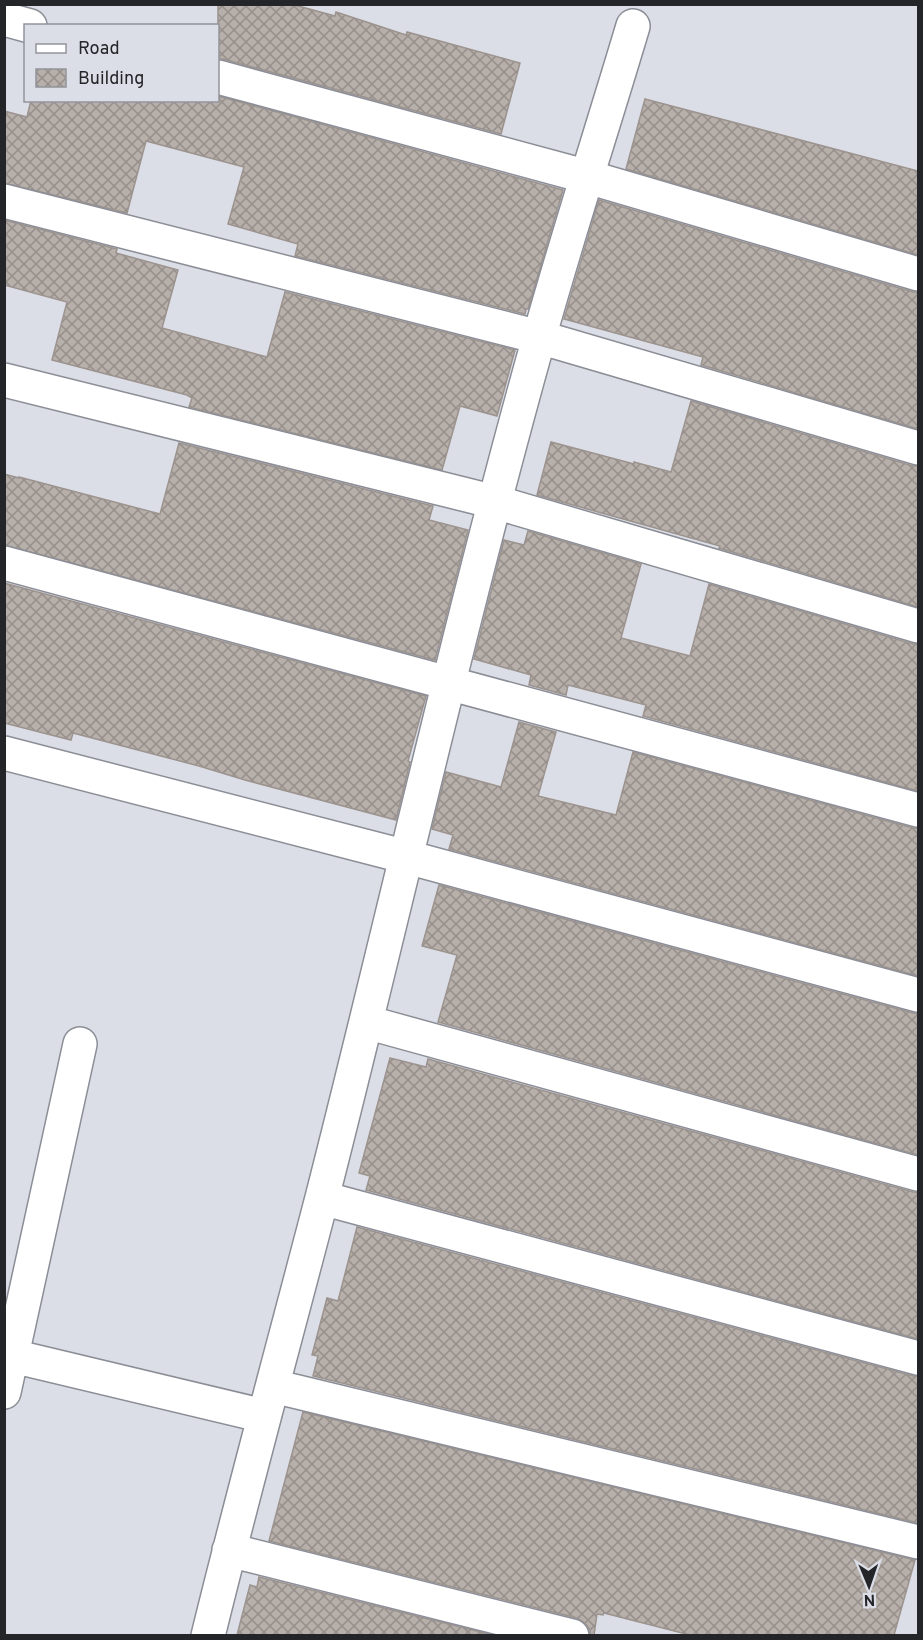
<svg xmlns="http://www.w3.org/2000/svg" width="923" height="1640" font-family="Overpass,sans-serif">
<style>
.building{fill:url(#building-cross-hatch);stroke:#9c938e;stroke-width:1.5}
.lines{fill:none;stroke-linecap:round;stroke-linejoin:round}
.minor-casing{stroke:#8b8e96;stroke-width:36}
.minor{stroke:#fff;stroke-width:33}
</style>
<defs>
<pattern id="building-cross-hatch" width="8" height="8" patternUnits="userSpaceOnUse" patternTransform="scale(1.5)"><rect width="8" height="8" fill="#b7afa9"/><path d="M0 0l8 8M0 8l8-8" fill="none" stroke="#958e8a"/></pattern>
</defs>
<rect width="100%" height="100%" fill="#dbdee7"/>
<path class="building" d="M218,4H291L335,16L336,12L406,35L407,32L520,63L501,134L223,59H218Z
M218,96L563,190L528,309H526L525,314L295,256L298,244L228,224L244,167L146,141L127,213L4,183V111L27,117L31,100H218Z
M645,99L918,171V255L626,169Z
M599,200L913,292H918V429L701,365L703,357L564,319Z
M4,220L117,249L116,253L178,270L162,328L267,357L285,292L515,350L497,416L460,406L442,470L189,407L192,398L187,395L52,360L67,302L4,285Z
M691,401L913,466H918V607L719,548L720,546L537,495L551,442L634,464V462L671,472Z
M179,443L433,506L429,520L468,530L435,660L4,545V474L19,478V477L160,514Z
M528,531L641,564L621,638L690,656L709,584L913,644H918V791L643,716L646,705L568,685L566,695L529,685L531,675L474,659L504,540L524,545Z
M4,583L426,696L408,761L410,762L396,820L245,780L199,766L73,733L71,740L4,723Z
M519,722L556,732L538,796L616,815L633,752L913,828H918V976L449,849L453,835L432,829L446,772L501,787Z
M439,885L913,1013H918V1155L438,1022L457,955L422,946Z
M390,1058L426,1067L428,1059L913,1192H918V1339L366,1190L370,1176L359,1173Z
M357,1227L913,1376H918V1523L313,1376L318,1356L312,1355L327,1298L338,1301Z
M303,1412L915,1560L894,1635H690L604,1613L603,1615L597,1614L594,1635H590V1630L585,1623L577,1618L269,1541Z
M259,1577L493,1635H237L250,1585L257,1587Z"/>
<g class="lines">
<defs>
<path id="minor" d="M4,19L30,26
M218,77L588,177L918,274
M4,201L539,337L918,448
M4,380L495,502L918,626
M4,563L918,810
M4,753L407,857L918,995
M366,1022L918,1174
M322,1198L918,1358
M4,1354L264,1416
M273,1386L918,1542
M4,1392L80,1044
M229,1550L572,1636
M208,1636C244,1489 284,1344 322,1198C395,912 459,623 539,338C568,234 602,130 633,26"/>
</defs>
<use href="#minor" class="minor-casing"/>
<use href="#minor" class="minor"/>
</g>
<rect width="923" height="1640" fill="none" stroke="#242528" stroke-width="12"/>
<rect x="24" y="24" width="195" height="78" fill="#dbdee7" stroke="#92949b" stroke-width="1.5"/>
<rect x="36" y="44" width="30" height="9" fill="#ffffff" stroke="#92949b" stroke-width="1.5"/>
<text x="78" y="54" font-size="18" fill="#242528">Road</text>
<rect x="36" y="69" width="30" height="18" fill="url(#building-cross-hatch)" stroke="#92949b" stroke-width="1.5"/>
<text x="78" y="84" font-size="18" fill="#242528">Building</text>
<g transform="translate(869 1586) rotate(178)" stroke="#dbdee7" stroke-width="4.5" paint-order="stroke">
<path d="M0-4.5L10 22L0 15L-10 22Z" fill="#242528"/>
<text y="-9" font-size="16" font-weight="bold" text-anchor="middle" fill="#242528">N</text>
</g>
</svg>
